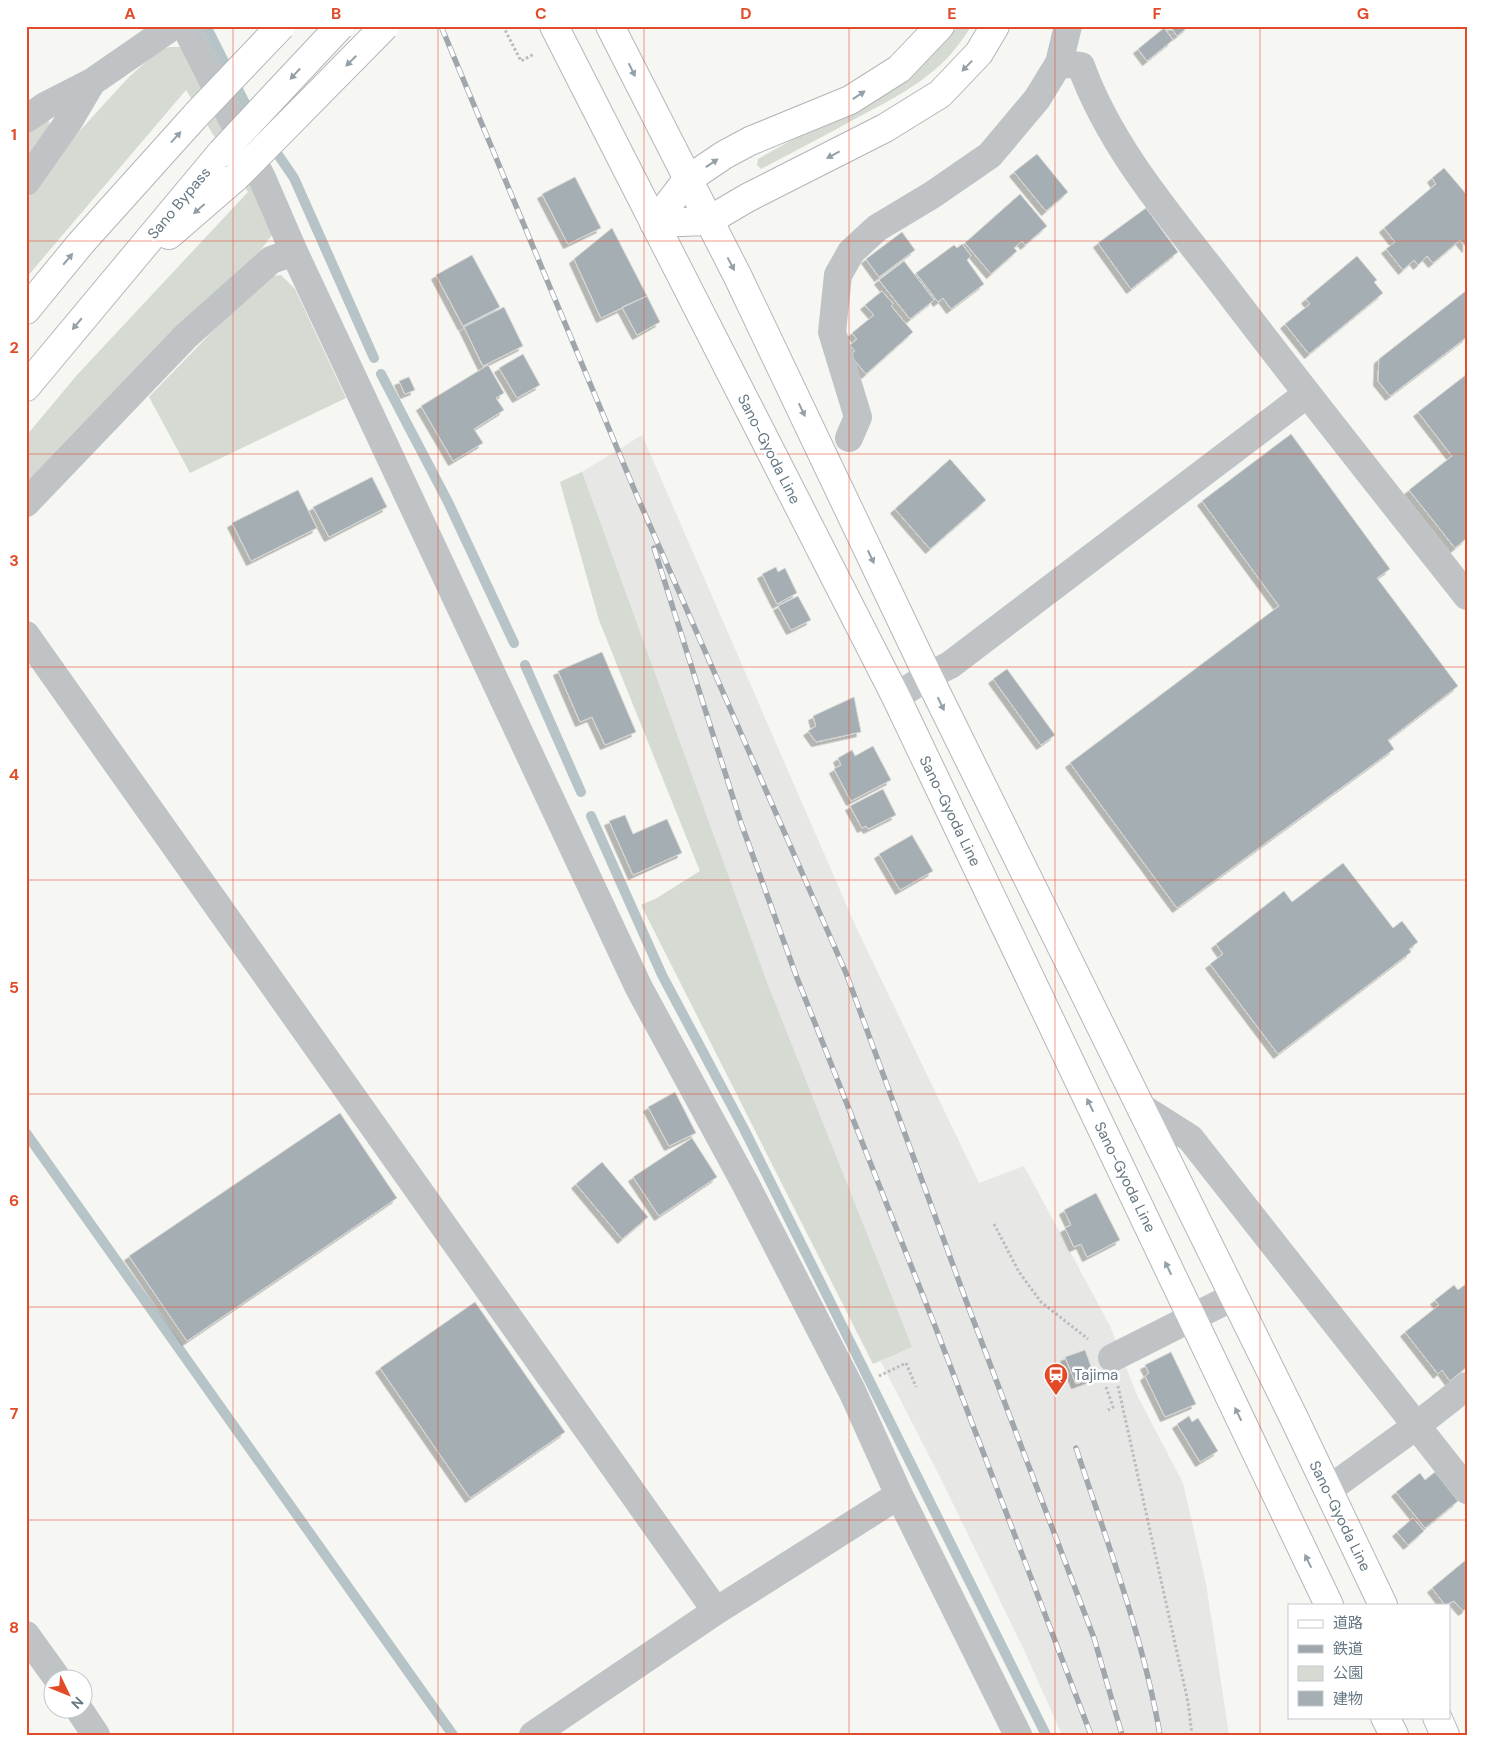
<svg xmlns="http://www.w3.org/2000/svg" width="1493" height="1761" font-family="'DM Sans','Noto Sans JP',sans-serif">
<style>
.built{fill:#e7e7e6}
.green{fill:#d5dbd2}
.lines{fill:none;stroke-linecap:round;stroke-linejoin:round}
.stream{stroke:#b6c3c7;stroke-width:10}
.building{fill:#a5aeb3;stroke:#d7d7d5;filter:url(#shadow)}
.major-casing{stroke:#b2b7ba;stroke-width:30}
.highway-casing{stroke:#b2b6b9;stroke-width:30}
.path{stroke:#b9bcbe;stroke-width:3;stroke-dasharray:2.5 2.5;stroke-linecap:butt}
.minor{stroke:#bfc3c6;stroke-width:28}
.major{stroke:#fff;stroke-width:28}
.highway{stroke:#fff;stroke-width:28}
.rail-casing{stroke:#a0a7ac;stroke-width:5.5}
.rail{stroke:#fff;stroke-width:4;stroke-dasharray:11;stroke-linecap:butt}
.highway-bridge-casing{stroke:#b2b6b9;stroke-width:30;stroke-linecap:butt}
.highway-bridge{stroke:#fff;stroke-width:28}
.oneway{fill:#93a0a8}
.grid{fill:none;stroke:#e14b28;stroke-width:1;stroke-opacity:0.55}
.labels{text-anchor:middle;stroke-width:5;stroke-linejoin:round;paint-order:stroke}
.street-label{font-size:15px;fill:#657783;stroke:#fff}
.poi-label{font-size:15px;fill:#657783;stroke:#fff;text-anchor:start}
.neatline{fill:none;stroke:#e14b28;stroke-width:2}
.grid-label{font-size:16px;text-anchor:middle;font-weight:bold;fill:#e14b28}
</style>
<defs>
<filter id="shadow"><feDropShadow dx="-4.5" dy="4.5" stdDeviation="0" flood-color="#0004"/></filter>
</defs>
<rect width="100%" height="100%" fill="#f6f6f2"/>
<path class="built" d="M642,435L856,927L979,1183L1024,1166L1110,1326L1137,1395L1183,1483L1206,1583L1229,1735H1062L1024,1650L942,1481L881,1362L657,898L700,871L599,620L560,482L582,472Z"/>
<path class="green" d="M959,26H971C942,76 901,94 853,120C822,137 792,153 761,169L757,165L758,159L908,75Z
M169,47H180L194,62L275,231L260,251L26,483V436L77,375L248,192L186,90L26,278V201L76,135L105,103L130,76L158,51Z
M48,119L51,127L26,159V134Z
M281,275L295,289L346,398L190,473L149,397L265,277Z
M582,472L768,985L912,1347L873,1364L641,905L657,898L700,871L599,620L560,482Z"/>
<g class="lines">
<path class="stream" d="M206,26L252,117
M270,143L294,178L374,358
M381,374L448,502L514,643
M525,665L581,792
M591,816L662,975L744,1129L1046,1735
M26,1133L453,1735"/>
</g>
<path class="building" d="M1170,26H1189L1177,36Z
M1164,28L1173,40L1147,61L1138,49Z
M1037,154L1068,192L1046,211L1014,172Z
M1444,168L1467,195V248L1460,240L1433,263L1427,256L1418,265L1414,260L1403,270L1386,249L1395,242L1384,228L1436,184L1432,178Z
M575,177L601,228L568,244L542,194Z
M1020,194L1047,226L1025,245L1022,241L1014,248L1017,251L991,274L965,243Z
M1146,208L1178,252L1131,289L1098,243Z
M612,228L647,296L601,318L574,259Z
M902,232L915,250L879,277L866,259Z
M962,244L971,256L967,260L984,284L951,309L943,298L938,302L916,273L954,245L957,248Z
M472,255L500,307L463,326L436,275Z
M1357,256L1377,280L1374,282L1383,293L1309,354L1285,324L1310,304L1306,299Z
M904,261L934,300L910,319L879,280Z
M1467,290V337L1390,396L1378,381L1379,359Z
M882,291L893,304L891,306L913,332L866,374L850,355L855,351L850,345L857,339L852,333L874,315L865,305Z
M647,296L660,322L637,335L622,307Z
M504,307L523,346L483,366L464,327Z
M523,354L540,385L517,398L499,368Z
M488,365L504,393L496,398L504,410L474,429L483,443L453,461L421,406Z
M1467,374V538L1455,548L1409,490L1452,456L1418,412Z
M409,377L415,390L405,394L399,381Z
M1291,434L1390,569L1377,578L1458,686L1388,740L1394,749L1177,908L1070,763L1279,606L1202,501Z
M950,459L986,500L930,549L895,509Z
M372,477L387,507L329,537L313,507Z
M298,490L317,528L251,561L232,523Z
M776,567L778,572L785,568L797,593L777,604L762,574Z
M798,596L811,620L791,630L778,606Z
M602,652L636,732L605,745L592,717L580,722L558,671Z
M1007,669L1055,735L1041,745L993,679Z
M854,697L861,732L816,742L808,731L816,726L813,716Z
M873,746L891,780L851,801L834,769L841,765L838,758L852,750L855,756Z
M883,789L896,815L868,829L866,826L862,828L850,806Z
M625,815L633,834L667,819L682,853L633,875L609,821Z
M912,835L933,871L900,890L879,854Z
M1343,863L1393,928L1402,921L1418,942L1409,949L1411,952L1278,1054L1210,964L1223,954L1216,944L1284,891L1292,902Z
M675,1092L696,1133L669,1146L648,1107Z
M340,1113L397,1198L187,1341L129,1256Z
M692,1138L717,1177L659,1216L633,1177Z
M602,1162L648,1217L622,1239L576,1184Z
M1096,1193L1120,1240L1087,1257L1081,1244L1074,1247L1065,1228L1071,1225L1064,1210Z
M1467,1283V1367L1450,1381L1442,1370L1438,1374L1405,1332L1439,1305L1435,1300L1454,1285L1458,1290Z
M475,1302L565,1432L470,1498L380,1368Z
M1085,1350L1095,1377L1076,1384L1065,1357Z
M1171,1352L1196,1404L1165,1417L1145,1376L1149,1373L1145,1365Z
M1189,1416L1192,1422L1198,1418L1218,1451L1200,1462L1177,1424Z
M1435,1472L1458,1501L1425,1528L1396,1492L1420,1473L1425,1480Z
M1413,1518L1424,1531L1408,1545L1397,1532Z
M1467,1559V1608L1463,1611L1454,1601L1445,1605L1432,1588Z"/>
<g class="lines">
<defs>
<path id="major" d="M554,26L896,697L1329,1605
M610,26L738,277L928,676L1293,1416L1383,1605
M1385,1717L1394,1735
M1437,1717L1445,1735"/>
<path id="highway" d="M654,223L708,221L747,198L885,128L940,94L979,53L995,26
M654,223L687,180L724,155L750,141L850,100L899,69L940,26
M169,235L236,177
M26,310L81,243L197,114
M26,387L221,153"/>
</defs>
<use href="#major" class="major-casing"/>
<use href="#highway" class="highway-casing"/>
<path class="path" d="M503,26L521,61L534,54
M994,1224L1019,1272L1041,1302L1088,1339
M879,1376L906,1363L916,1387
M1118,1386L1188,1702L1192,1735
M1106,1387L1113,1407L1108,1410"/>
<path class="minor" d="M185,26L262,178L294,252L639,988L746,1185L852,1391L899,1495L1018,1735
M1059,63L1081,66C1111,149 1172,218 1225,287C1304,391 1385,493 1467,596
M26,119L45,106L92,82L173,26
M26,182L69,121L92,82
M849,438L858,417L832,332L838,275L851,252L877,228L932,195L990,155L1037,99L1059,63L1068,26
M26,503L186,336L271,260L294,252
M26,635L716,1611
M896,697L928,676L950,665L1307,394
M1141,1107L1190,1138L1467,1490
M1112,1358L1233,1297
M1328,1490L1416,1426L1467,1386
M26,1635L57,1678
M78,1708L96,1735
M533,1735L716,1611L899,1495"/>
<use href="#major" class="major"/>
<use href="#highway" class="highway"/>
<defs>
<path id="rail" d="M441,26L637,496L846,973L968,1306L1094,1638L1122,1735
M654,548L741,823L797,978L935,1326L1091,1735
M1076,1448C1107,1542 1143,1636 1160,1735"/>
</defs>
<use href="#rail" class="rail-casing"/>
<use href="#rail" class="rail"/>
<defs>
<path id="highway-bridge" d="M197,114L281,26
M221,153L340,26
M236,177L385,26"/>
</defs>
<use href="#highway-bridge" class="highway-bridge-casing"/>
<use href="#highway-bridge" class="highway-bridge"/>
</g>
<defs><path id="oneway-solid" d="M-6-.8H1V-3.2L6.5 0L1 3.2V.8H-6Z" transform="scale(1.25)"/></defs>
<g class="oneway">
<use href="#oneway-solid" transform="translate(351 61) rotate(135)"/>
<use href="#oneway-solid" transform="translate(967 66) rotate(134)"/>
<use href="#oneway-solid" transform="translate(632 70) rotate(64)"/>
<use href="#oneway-solid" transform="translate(295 74) rotate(133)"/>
<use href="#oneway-solid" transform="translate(859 95) rotate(-33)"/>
<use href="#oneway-solid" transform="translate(176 137) rotate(-48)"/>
<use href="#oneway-solid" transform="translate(833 155) rotate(152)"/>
<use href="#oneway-solid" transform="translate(712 163) rotate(-34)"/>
<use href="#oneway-solid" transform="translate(199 209) rotate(139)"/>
<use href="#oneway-solid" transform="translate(68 259) rotate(-50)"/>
<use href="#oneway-solid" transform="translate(731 264) rotate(62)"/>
<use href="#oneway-solid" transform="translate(77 324) rotate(130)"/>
<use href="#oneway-solid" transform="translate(802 410) rotate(65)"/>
<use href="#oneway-solid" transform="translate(871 557) rotate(65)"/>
<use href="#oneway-solid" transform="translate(941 704) rotate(64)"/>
<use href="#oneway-solid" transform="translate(1090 1105) rotate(-116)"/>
<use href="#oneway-solid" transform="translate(1168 1268) rotate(-116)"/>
<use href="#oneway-solid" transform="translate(1238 1414) rotate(-116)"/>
<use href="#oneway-solid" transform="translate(1308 1561) rotate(-116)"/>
</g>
<path class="grid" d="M233,26V1735M438,26V1735M644,26V1735M849,26V1735M1055,26V1735M1260,26V1735M26,241H1467M26,454H1467M26,667H1467M26,880H1467M26,1094H1467M26,1307H1467M26,1520H1467"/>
<defs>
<symbol id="station-pin" viewBox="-11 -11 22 30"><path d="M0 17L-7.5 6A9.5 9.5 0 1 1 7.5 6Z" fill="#e14b28" stroke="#fff"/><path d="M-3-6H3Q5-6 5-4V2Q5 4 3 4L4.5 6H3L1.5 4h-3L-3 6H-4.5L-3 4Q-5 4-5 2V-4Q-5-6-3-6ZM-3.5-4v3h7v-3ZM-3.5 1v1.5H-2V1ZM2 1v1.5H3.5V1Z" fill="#fff"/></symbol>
</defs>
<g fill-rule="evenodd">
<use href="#station-pin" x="1042" y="1361" width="28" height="38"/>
</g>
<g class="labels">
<g class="street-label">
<text transform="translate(179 203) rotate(-50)" y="5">Sano Bypass</text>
<text transform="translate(769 449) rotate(63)" y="5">Sano-Gyoda Line</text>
<text transform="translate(950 811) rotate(64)" y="5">Sano-Gyoda Line</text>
<text transform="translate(1125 1177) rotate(64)" y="5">Sano-Gyoda Line</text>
<text transform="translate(1340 1516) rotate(64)" y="5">Sano-Gyoda Line</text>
</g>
<g class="poi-label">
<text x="1074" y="1380">Tajima</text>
</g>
</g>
<rect width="1493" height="1761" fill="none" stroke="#ffffff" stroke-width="55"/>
<rect x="1288" y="1604" width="162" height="115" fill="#ffffff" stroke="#c1c9cd"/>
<rect x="1298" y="1620" width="25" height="8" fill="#ffffff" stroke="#c1c9cd"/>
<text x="1333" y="1628" font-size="15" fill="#657783">道路</text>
<rect x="1298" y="1645" width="25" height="8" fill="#a0a7ac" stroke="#c1c9cd"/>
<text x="1333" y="1654" font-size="15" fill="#657783">鉄道</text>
<rect x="1298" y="1666" width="25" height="15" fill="#d5dbd2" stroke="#c1c9cd"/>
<text x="1333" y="1678" font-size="15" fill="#657783">公園</text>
<rect x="1298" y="1691" width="25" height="15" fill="#a5aeb3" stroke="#c1c9cd"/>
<text x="1333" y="1704" font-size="15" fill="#657783">建物</text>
<g transform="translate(68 1694) rotate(133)"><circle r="24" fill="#ffffff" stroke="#c1c9cd"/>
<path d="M0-4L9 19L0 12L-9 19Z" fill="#e14b28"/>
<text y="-8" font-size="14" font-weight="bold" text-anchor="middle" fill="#657783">N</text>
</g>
<rect x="28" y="28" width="1438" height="1706" class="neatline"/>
<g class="grid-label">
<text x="130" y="19">A</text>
<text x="336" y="19">B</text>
<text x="541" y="19">C</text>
<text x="746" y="19">D</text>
<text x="952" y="19">E</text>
<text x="1157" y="19">F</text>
<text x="1363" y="19">G</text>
<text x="14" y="140">1</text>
<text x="14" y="353">2</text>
<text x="14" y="566">3</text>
<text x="14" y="780">4</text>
<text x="14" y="993">5</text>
<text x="14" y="1206">6</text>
<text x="14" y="1419">7</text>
<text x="14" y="1633">8</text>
</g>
</svg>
